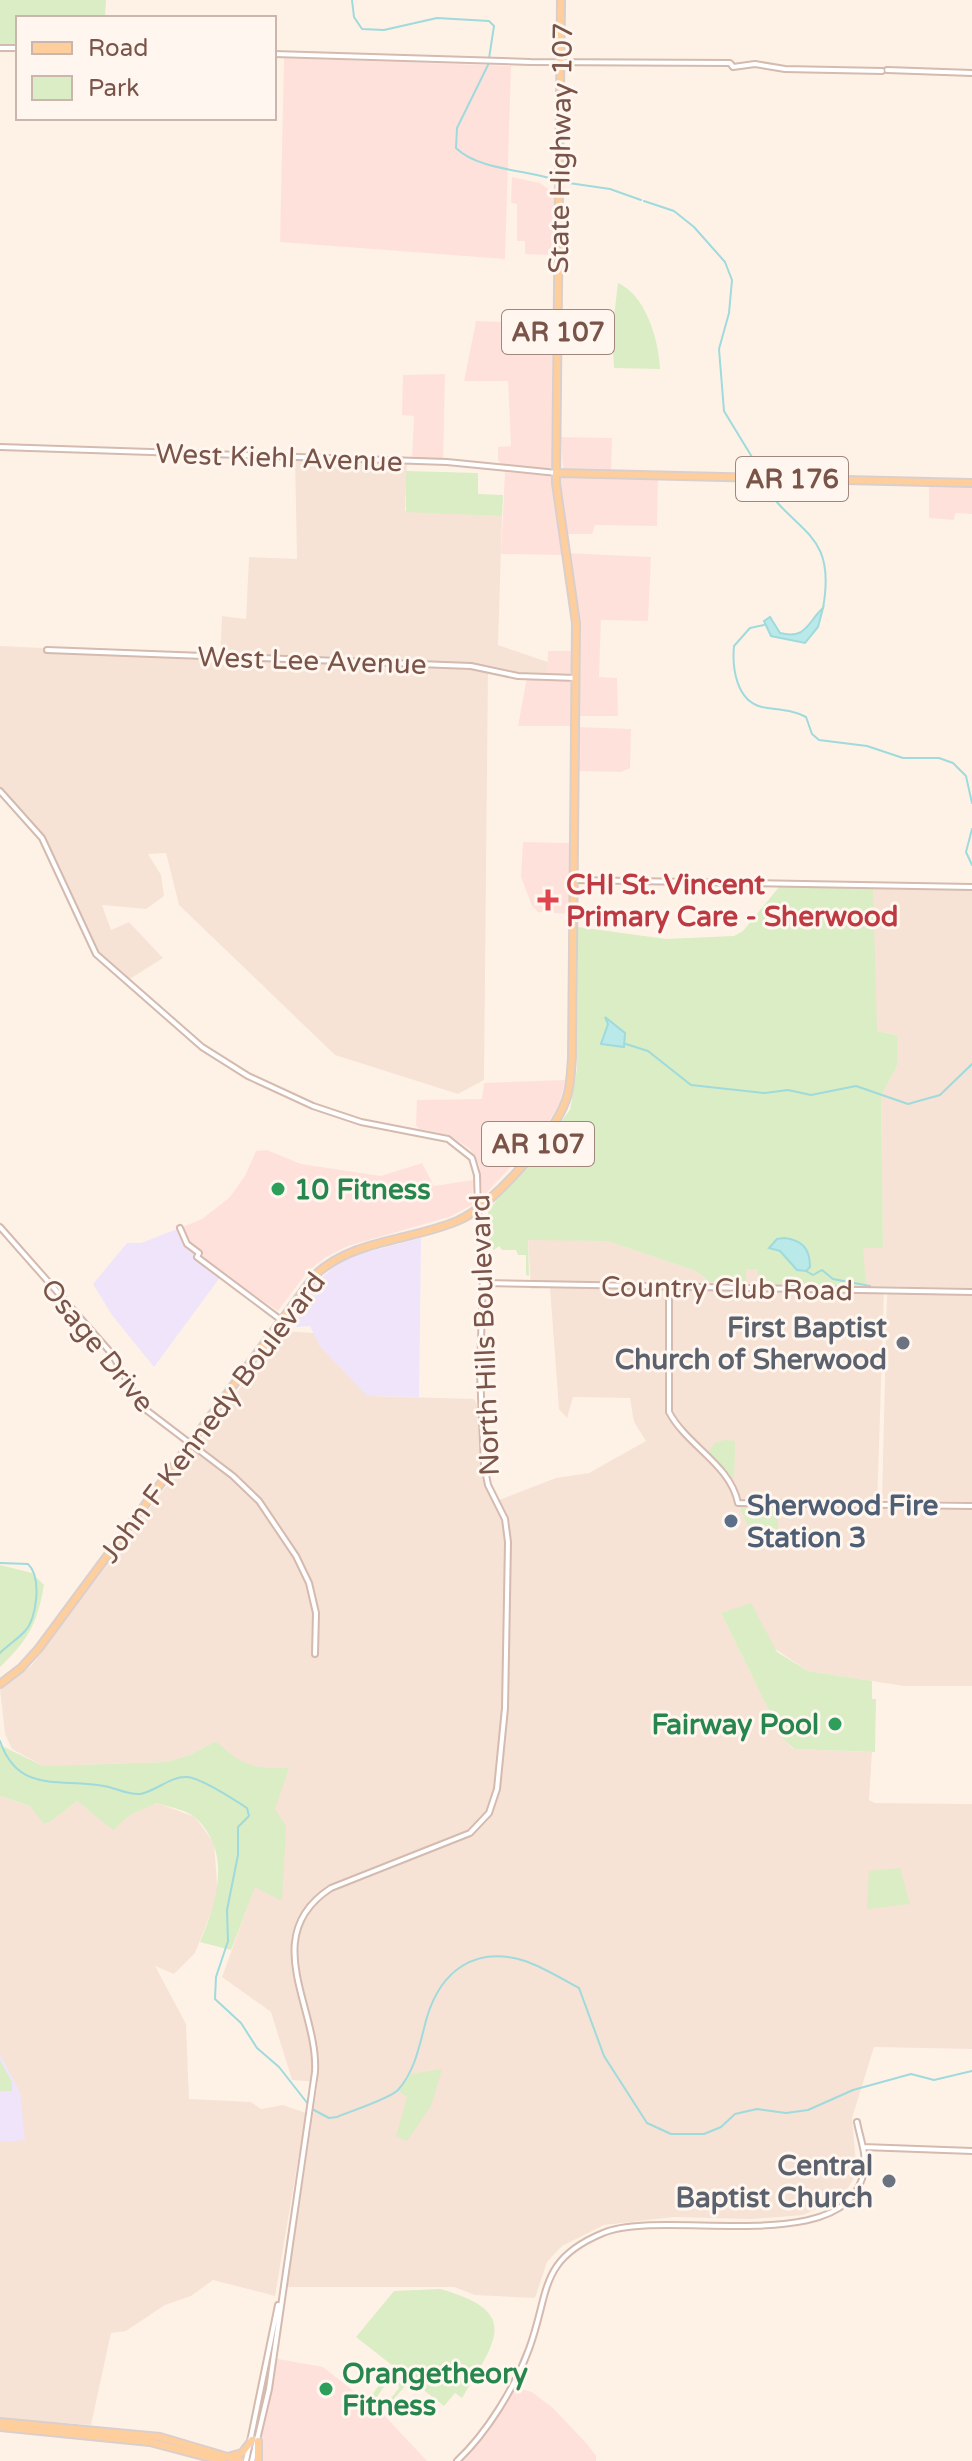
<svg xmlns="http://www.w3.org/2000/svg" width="972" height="2461" font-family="'Varela Round',sans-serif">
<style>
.residential{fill:#f6e3d5}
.commercial{fill:#ffe1db}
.education{fill:#efe4fa}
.green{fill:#daedc4}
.water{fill:#bae9e9;stroke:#9fdadc;stroke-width:2}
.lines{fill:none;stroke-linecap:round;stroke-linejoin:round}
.stream{stroke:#9fdadc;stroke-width:2}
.minor-casing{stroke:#d4baaf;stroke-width:8}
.major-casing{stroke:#dacfcc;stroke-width:10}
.minor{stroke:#fff;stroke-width:4}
.major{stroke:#ffce9d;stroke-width:6}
.health-dot{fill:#e0444e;stroke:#fff7ef;stroke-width:3}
.leisure-dot{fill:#2e9e5b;stroke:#fff7ef;stroke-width:3}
.worship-dot{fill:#6b7280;stroke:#fff7ef;stroke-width:3}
.service-dot{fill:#5c6f8a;stroke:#fff7ef;stroke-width:3}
.labels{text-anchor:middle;stroke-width:6;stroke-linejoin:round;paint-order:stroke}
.shield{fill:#fff7ef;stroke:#a2857b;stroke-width:2}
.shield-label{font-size:26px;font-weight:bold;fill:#7a5449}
.street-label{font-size:28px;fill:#7a5449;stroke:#fff7ef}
.health-label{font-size:28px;font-weight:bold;fill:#be3a42;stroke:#fff7ef;text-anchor:start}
.leisure-label{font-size:28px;font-weight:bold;fill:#27864d;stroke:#fff7ef;text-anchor:start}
.worship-label{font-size:28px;font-weight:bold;fill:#5b616d;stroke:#fff7ef;text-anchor:end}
.service-label{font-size:28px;font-weight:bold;fill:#4e5e75;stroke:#fff7ef;text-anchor:start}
</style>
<rect width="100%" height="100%" fill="#fef2e7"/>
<path class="residential" d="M295,457L407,461L405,511L502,516L498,645L548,662V677L488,670L484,1080L458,1094L335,1055L179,905L166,853L148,854L161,875L164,896L146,909L102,905L111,930L129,922L163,958L125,982L92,948L39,833L0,790V646L220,656L222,616L246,619L249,557L297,559Z
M872,885L972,887V1288L870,1286L884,1291L877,1508L972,1509V1686H904L808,1671L721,1613L783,1739L793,1749L872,1752L869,1800L875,1803L972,1804V2049L874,2047L852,2118L857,2174L841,2198L803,2215L751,2219L674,2217L604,2225L562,2246L547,2262L535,2298L475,2295L454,2287H287L318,2082L292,2080L271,2012L222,1977L255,1886L282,1900L275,1809L266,1768L239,1763L216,1741L192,1754L167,1762L43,1766L12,1749L5,1734L0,1689L31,1666L283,1331L314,1333L320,1346L368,1396L474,1399L479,1408L482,1475L494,1502L556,1478L589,1473L646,1441L634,1422L630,1398L573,1397L567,1418L559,1409L550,1288L531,1289L528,1239L607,1241L696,1271L710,1282L745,1283L746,1269H759V1284L863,1248L883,1247L881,1096L897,1066V1035L873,1030Z
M890,1292L972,1294V1502L882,1499L887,1295Z
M0,1796L30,1806L50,1822L77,1801L113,1829L130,1815L157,1803L195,1817L214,1843L218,1895L195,1953L174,1974L155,1966L186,2024L189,2099L251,2102L261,2109L283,2105L306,2113L275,2296L213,2280L191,2296L165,2305L126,2331L111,2333L91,2425L0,2418Z"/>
<path class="commercial" d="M284,58L511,66L505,259L280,242Z
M512,177L540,183L554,193V255L525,254V241H517V204L511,203Z
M476,321L552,324V465L549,469L503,467L498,460V447L511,446L508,381H464Z
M445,374L443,462L412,461L414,416L402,415L403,375Z
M561,437L612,438L611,471L563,469Z
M505,472L551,476L564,555L501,554Z
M559,476H658L657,526L595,525L592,534H568Z
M929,482L972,483V514L955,513L954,520L929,518Z
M567,553L651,557L648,621L601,620L599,677L617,678L618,716H576L575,726H518L527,677H547L548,651H576Z
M578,727L631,729L630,768L621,772L579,771Z
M523,842L569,843V914L538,912L532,906L521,877Z
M565,1080L560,1103L543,1131L483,1197L479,1165L470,1149L449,1135L419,1129L416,1125L417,1100L482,1099L484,1083Z
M267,1150L301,1164L381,1176L422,1163L434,1186L473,1180L472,1205L449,1217L348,1246L326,1257L307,1272L278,1311L197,1257L180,1228L202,1219L229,1198L245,1176L256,1151Z
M273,2358L323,2367L383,2414L427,2461H259L257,2455Z
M510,2386L532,2392L553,2408L587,2444L596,2456V2461H456L480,2433Z"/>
<path class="education" d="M180,1228L187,1244L199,1253L197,1257L221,1276L154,1367L112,1315L93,1284L127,1243H141Z
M421,1238L419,1397L367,1396L320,1346L310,1326L297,1327L288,1320L316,1283L337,1264L356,1255Z
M0,2054L20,2092L25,2140L0,2142Z"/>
<path class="green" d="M0,0H106L105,18H18V48H0Z
M618,283C646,295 659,341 660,369L614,368L612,333Z
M406,471L478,473V494L503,495L502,516L406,512Z
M853,885L873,889L877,1031L897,1035V1066L881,1096L883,1248H863L866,1285L759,1284L758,1269H746V1283L710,1282L696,1271L607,1241L528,1240L529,1276L526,1275V1255H518L516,1250H502L499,1246L494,1250L489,1247L488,1211L570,1110L577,1069L578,927L666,939L734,936L743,931L779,887Z
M724,1440L735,1441L734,1479L707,1453L715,1443Z
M738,1503L778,1504V1533L755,1542Z
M0,1565L32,1573L44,1585C37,1624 29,1639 0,1667Z
M751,1603L777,1652L808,1671L872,1681V1699H876L875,1752L794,1749L783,1739L721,1613Z
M216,1741C242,1766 253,1769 289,1768L275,1809L286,1826L282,1901L255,1887L231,1950L200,1942C217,1902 232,1854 197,1819C188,1810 169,1807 157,1803L130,1815L113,1830L77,1801L50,1822L43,1823L30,1806L0,1796V1745L43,1766L167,1762L192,1754Z
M900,1868L910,1904L867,1909L869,1871Z
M0,2060L12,2082V2091H0Z
M442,2069L431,2106L407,2141L396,2136L407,2097L399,2091L411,2074Z
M440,2289C523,2312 495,2341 462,2398L455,2393L444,2406L356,2337L394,2291Z
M388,2373L395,2378L388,2380L374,2402L383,2408L399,2388L398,2382L405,2386L382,2413L366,2403Z"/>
<path class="water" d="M823,608L818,627L805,643L771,636L764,621L770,617L780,633C807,640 808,621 823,608Z
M605,1017L625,1033L624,1047L601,1044L608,1024Z
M784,1238C802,1240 810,1248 810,1267L806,1271L797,1270L780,1251L769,1248L777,1239Z"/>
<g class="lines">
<path class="stream" d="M352,0L354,17L362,29L384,30L437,18L489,21L494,26L488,65L457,128L456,148C478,170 527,170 556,180
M562,182L610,189L641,200
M644,201L674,211L694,227L725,262L732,280L729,313L719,349L724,411L755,462L756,471
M761,481C795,535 837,530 823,608
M764,625L750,628L734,646C732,667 736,701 762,707C778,710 790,709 806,717L812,734L819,740L867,746L903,758H939L953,763L966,776L972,803
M972,829L966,852L972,865
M626,1044L648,1051L691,1085L765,1093L788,1090L811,1095L856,1086L908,1104L940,1095L972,1064
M806,1271L813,1275L822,1270L833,1279L870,1286
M0,1563L28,1564C42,1577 37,1619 25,1631C18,1639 8,1645 0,1653
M0,1741C18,1794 60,1778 104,1786C116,1788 128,1795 140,1794C157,1791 170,1776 187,1777C202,1778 233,1799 247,1808L249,1816L238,1827V1855L227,1910L228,1941L216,1977L215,1999L241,2023L257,2048L279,2067L308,2104
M312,2109L329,2118L337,2117C351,2111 389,2099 398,2090C416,2070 420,2042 427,2017C441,1971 475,1945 525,1961C543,1967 562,1979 579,1988L604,2056L647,2123L671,2134H704L721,2127L735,2114L757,2109L786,2113L808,2110L853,2090L911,2074L934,2080L972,2071"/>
<defs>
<path id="minor" d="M0,48H18
M274,54L531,62L730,63L733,67L755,64L785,69L882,71
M887,70L972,73
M0,447L447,462L557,473
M47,650L471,666L518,676L576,678
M0,791L42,838L96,954L202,1047L248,1076L313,1106L361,1122L448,1139L472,1158L477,1175L478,1210L484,1243L480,1373L484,1465L488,1485L505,1519L508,1542L505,1708L497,1789L489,1813L470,1833L331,1888C257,1936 319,2009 315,2072L269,2389L252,2461
M573,880L972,887
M0,1227L112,1354L141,1406L233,1476L259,1501L296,1556L309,1583L316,1613L315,1654
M180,1228L187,1244L199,1253L197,1257L281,1320
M483,1283L972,1292
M669,1288V1412C687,1446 730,1464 738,1503L972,1506
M863,2147L972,2151
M246,2461L278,2305
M457,2461C487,2433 515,2387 529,2349C550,2292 538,2260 603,2233C663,2207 851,2261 864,2170C867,2155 860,2138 857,2122"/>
<path id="major" d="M557,473L972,483
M0,1684L21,1668L39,1648L315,1275C354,1239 410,1241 457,1221C492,1207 554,1135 566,1100C571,1086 571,1071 572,1057L576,623L556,483L561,0
M0,2422L160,2437L241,2461
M0,2427L150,2442L222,2461
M231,2456L242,2453L252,2440
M258,2461V2441"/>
</defs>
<use href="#minor" class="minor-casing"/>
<use href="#major" class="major-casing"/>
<use href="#minor" class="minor"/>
<use href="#major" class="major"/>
</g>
<path class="health-dot" d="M544 888h8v8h8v8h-8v8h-8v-8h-8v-8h8z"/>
<g class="leisure-dot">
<circle cx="278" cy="1189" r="8"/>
<circle cx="835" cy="1724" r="8"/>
<circle cx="326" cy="2389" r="8"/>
</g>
<g class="worship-dot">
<circle cx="903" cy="1343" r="8"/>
<circle cx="889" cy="2181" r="8"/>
</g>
<circle class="service-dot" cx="731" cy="1521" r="8"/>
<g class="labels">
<g class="shield">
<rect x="502" y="310" width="112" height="44" rx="6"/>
<rect x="736" y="457" width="112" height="44" rx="6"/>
<rect x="482" y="1122" width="112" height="44" rx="6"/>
</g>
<g class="shield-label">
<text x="558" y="341">AR 107</text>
<text x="792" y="488">AR 176</text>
<text x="538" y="1153">AR 107</text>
</g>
<g class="street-label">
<text transform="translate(560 148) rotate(-89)" y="10">State Highway 107</text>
<text transform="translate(279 457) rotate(2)" y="10">West Kiehl Avenue</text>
<text transform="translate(312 660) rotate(2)" y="10">West Lee Avenue</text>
<text transform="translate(727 1288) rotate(1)" y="10">Country Club Road</text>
<text transform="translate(484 1335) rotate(-92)" y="10">North Hills Boulevard</text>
<text transform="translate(98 1345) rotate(51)" y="10">Osage Drive</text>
<text transform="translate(212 1417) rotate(-53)" y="10">John F Kennedy Boulevard</text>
</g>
<g class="health-label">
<text x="566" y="894">CHI St. Vincent<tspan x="566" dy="32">Primary Care - Sherwood</tspan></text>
</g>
<g class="leisure-label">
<text x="294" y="1199">10 Fitness</text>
<text x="819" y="1734" text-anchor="end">Fairway Pool</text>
<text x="342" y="2383">Orangetheory<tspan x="342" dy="32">Fitness</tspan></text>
</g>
<g class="worship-label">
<text x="887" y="1337">First Baptist<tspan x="887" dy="32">Church of Sherwood</tspan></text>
<text x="873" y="2175">Central<tspan x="873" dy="32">Baptist Church</tspan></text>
</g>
<g class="service-label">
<text x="747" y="1515">Sherwood Fire<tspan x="747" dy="32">Station 3</tspan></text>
</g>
</g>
<rect x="16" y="16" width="260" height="104" fill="#fff7ef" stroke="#cab6ad" stroke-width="2"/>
<rect x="32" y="42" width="40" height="12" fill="#ffce9d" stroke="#cab6ad" stroke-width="2"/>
<text x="88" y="56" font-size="24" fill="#7a5449">Road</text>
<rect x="32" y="76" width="40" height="24" fill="#daedc4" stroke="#cab6ad" stroke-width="2"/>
<text x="88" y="96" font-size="24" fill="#7a5449">Park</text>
</svg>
